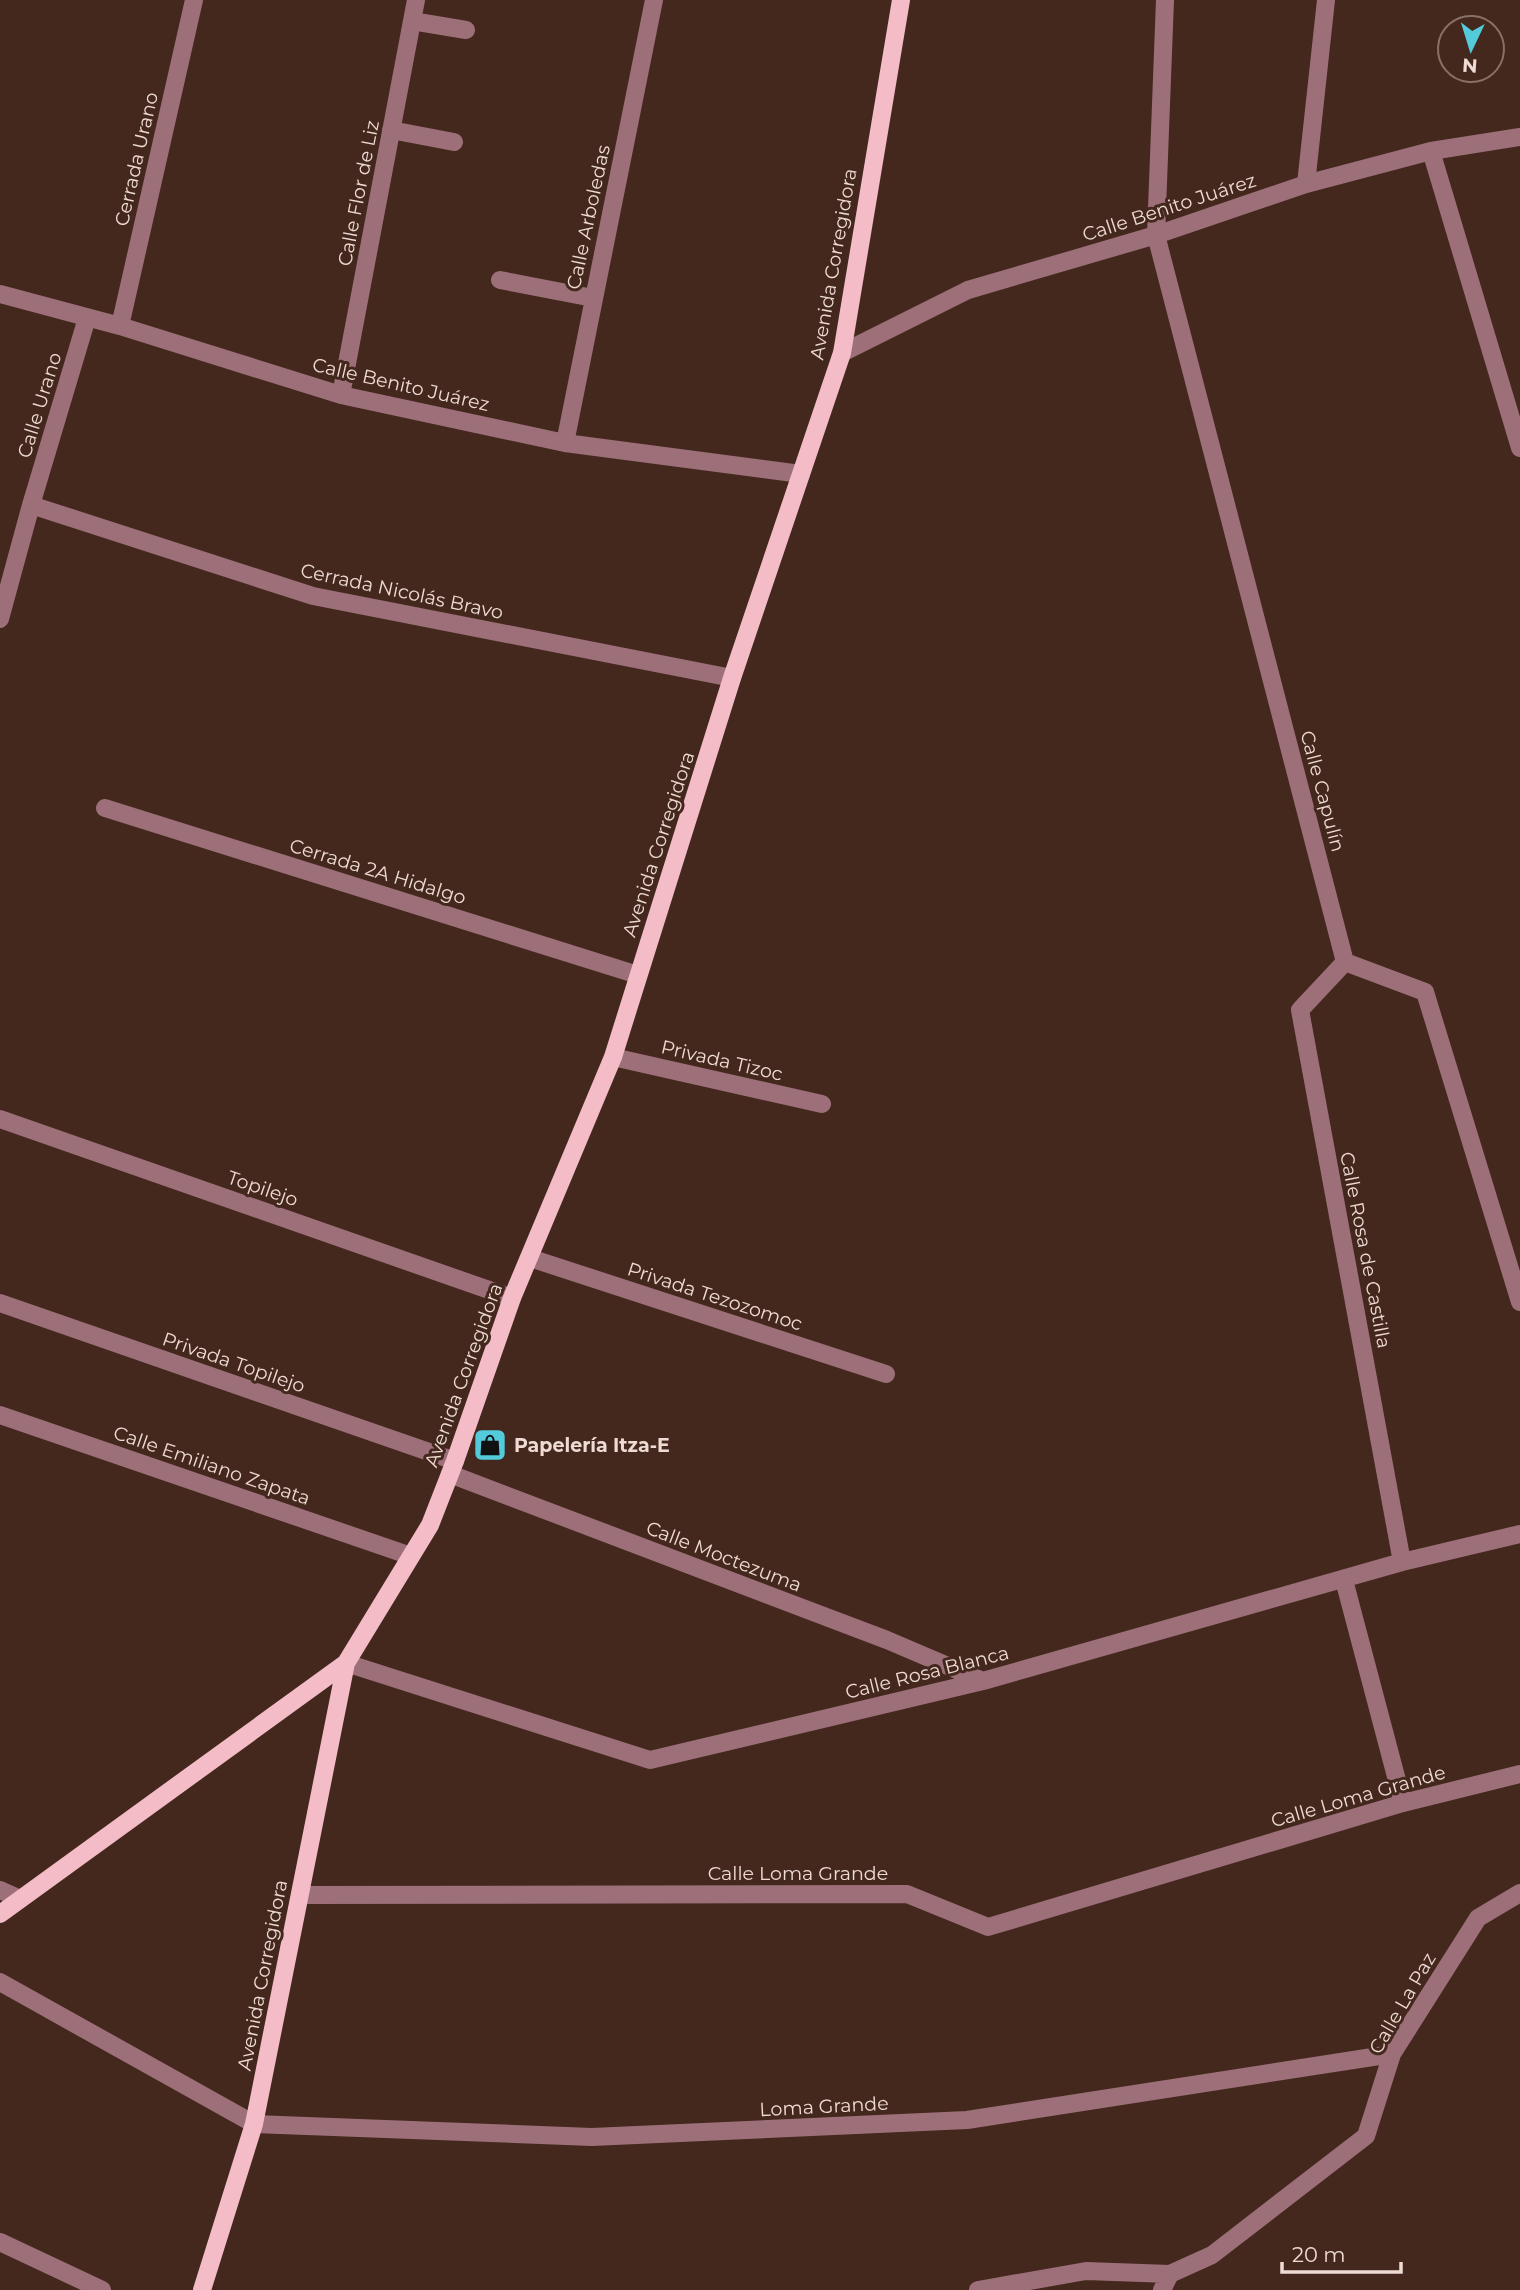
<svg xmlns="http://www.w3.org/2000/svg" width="1520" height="2290" font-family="Montserrat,sans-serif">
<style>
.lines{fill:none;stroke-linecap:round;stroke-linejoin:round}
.minor{stroke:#9d7079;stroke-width:18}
.major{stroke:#f4bcc6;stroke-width:18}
.labels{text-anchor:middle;stroke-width:6;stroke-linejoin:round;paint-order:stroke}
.street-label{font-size:19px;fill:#eedbd4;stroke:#44281e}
.poi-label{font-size:19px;font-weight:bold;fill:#eedbd4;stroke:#44281e;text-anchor:start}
</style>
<rect width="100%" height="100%" fill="#44281e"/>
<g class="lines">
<path class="minor" d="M1165,0L1156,235L1345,962
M412,21L466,30
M391,130L454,142
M1431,151L1520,448
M1306,184L1326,0
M500,280L593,298
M0,294L120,326L341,395L565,443L801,474
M120,326L194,0
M842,353L968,290L1156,235L1306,184L1431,151L1520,137
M341,395L416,0
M565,443L654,0
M31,505L313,596L732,678
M0,619L31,505L87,318
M105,808L638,975
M1345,962L1300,1010L1402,1562
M1345,962L1425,992L1520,1302
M613,1057L822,1104
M0,1119L512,1298
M530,1258L886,1374
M0,1303L455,1461
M0,1415L411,1556
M450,1474L887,1640L983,1681
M1344,1580L1403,1803
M346,1663L650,1760L983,1681L1402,1562L1520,1534
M0,1890L20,1899
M300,1895L907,1894L988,1927L1403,1803L1520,1774
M0,1982L254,2124L592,2137L967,2120L1392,2054
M0,2242L102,2290
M978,2290L1086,2271L1170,2274L1212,2255L1366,2136L1392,2054L1478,1918L1520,1893
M1162,2290L1170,2274"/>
<path class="major" d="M0,1914L346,1663
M202,2290L254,2124L346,1663L430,1525L455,1461L512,1298L613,1057L732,678L842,353L901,0"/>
</g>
<defs>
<symbol id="shop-square" viewBox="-11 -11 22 22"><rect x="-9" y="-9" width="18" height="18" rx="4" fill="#53cbdb" stroke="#44281e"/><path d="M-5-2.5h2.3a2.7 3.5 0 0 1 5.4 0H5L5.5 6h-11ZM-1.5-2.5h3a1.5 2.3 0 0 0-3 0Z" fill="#111"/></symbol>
</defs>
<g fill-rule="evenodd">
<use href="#shop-square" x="471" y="1426" width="38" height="38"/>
</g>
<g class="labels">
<g class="street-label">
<text transform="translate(136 159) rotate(-77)" y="7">Cerrada Urano</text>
<text transform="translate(358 193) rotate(-79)" y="7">Calle Flor de Liz</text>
<text transform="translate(1169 207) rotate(-18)" y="7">Calle Benito Juárez</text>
<text transform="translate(588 217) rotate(-78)" y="7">Calle Arboledas</text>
<text transform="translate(833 264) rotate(-80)" y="7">Avenida Corregidora</text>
<text transform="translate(401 384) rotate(13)" y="7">Calle Benito Juárez</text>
<text transform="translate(39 405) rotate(-73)" y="7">Calle Urano</text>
<text transform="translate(402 591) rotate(12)" y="7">Cerrada Nicolás Bravo</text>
<text transform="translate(1323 791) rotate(75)" y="7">Calle Capulín</text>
<text transform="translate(658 844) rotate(-72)" y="7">Avenida Corregidora</text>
<text transform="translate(378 871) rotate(17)" y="7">Cerrada 2A Hidalgo</text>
<text transform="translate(722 1060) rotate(13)" y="7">Privada Tizoc</text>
<text transform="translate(263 1188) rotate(19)" y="7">Topilejo</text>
<text transform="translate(1366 1250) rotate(79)" y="7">Calle Rosa de Castilla</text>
<text transform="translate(715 1296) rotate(18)" y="7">Privada Tezozomoc</text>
<text transform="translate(234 1362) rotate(19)" y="7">Privada Topilejo</text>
<text transform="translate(463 1375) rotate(-70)" y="7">Avenida Corregidora</text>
<text transform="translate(212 1465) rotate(19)" y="7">Calle Emiliano Zapata</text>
<text transform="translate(724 1556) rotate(21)" y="7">Calle Moctezuma</text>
<text transform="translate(927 1672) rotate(-14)" y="7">Calle Rosa Blanca</text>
<text transform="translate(1358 1796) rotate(-16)" y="7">Calle Loma Grande</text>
<text x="798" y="1880">Calle Loma Grande</text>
<text transform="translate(262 1975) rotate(-79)" y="7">Avenida Corregidora</text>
<text transform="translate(1402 2003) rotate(-60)" y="7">Calle La Paz</text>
<text transform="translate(824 2106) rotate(-3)" y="7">Loma Grande</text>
</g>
<g class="poi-label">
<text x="514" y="1452">Papelería Itza-E</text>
</g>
</g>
<g transform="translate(1471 49) rotate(184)"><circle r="33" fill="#44281e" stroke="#887067" stroke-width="2"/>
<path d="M0-5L12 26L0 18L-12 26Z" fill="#53cbdb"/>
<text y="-10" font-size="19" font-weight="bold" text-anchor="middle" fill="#eedbd4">N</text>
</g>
<path d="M1282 2262v10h119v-10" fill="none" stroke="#eedbd4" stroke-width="3.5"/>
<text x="1292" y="2262" font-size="21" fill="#eedbd4" stroke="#44281e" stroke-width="5" paint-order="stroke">20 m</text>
</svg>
